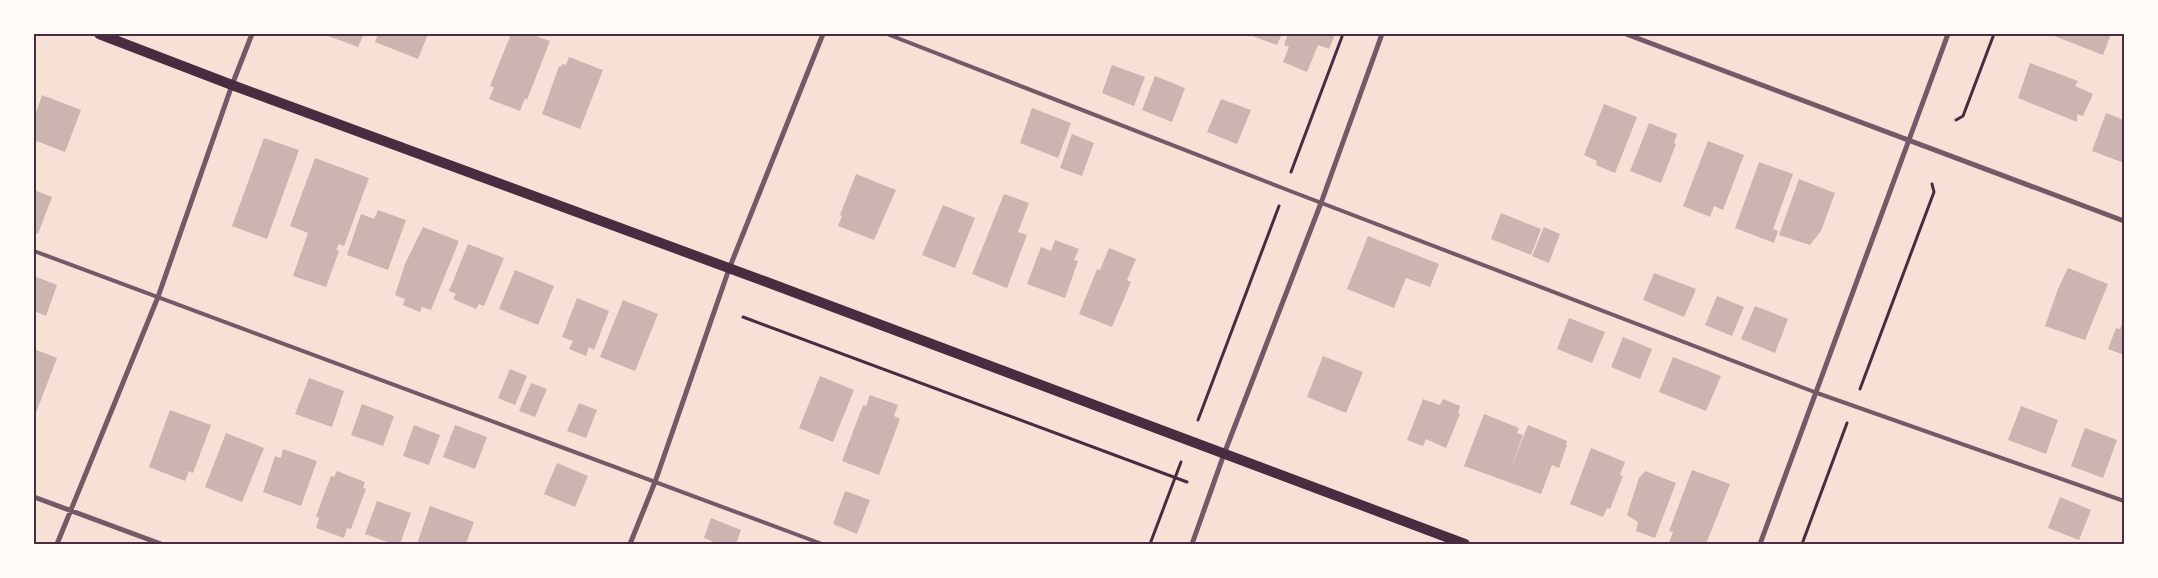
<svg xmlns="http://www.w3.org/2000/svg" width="2158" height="578" font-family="'Source Sans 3',sans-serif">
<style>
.building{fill:#ccb4b1}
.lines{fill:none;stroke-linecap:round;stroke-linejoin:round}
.path{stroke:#4a2c40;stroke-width:3}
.service{stroke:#755966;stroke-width:4}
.minor{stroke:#755966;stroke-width:5}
.secondary{stroke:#4a2c40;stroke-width:10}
.neatline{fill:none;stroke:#4a2c40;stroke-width:2}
</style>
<rect width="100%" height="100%" fill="#f7e1d7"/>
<path class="building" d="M323,34H364L358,47Z
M378,34H428L418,59L375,42Z
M511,34H530L550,41L527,100L525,98L520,111L489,99L494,87L490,86Z
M1247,34H1282L1277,45Z
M1288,34H1335L1329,49L1318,45L1307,72L1283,62L1289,47L1284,45Z
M2049,34H2111L2103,55Z
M569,57L603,70L580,129L542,114L559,66L561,67L562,64L566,65Z
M2030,63L2078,81L2075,86L2093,94L2083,116L2077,114V122L2018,98Z
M1112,65L1145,77L1134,106L1102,93Z
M1155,76L1185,88L1172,122L1142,110Z
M42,95L81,110L65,152L34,140V118Z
M1221,99L1251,110L1237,144L1207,132Z
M1604,104L1637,117L1615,173L1596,165L1597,161L1584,155Z
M1032,108L1071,123L1058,158L1020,143Z
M2106,113L2124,120V163L2092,151Z
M1649,123L1677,134L1674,143L1676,144L1661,183L1630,171Z
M1072,134L1094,143L1082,176L1060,168Z
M264,138L299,150L267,239L232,226Z
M1708,141L1744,155L1723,210L1714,206L1710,217L1683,206Z
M315,158L369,178L344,246L339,244L336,250L339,251L326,287L293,276L308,233L290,226Z
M1759,162L1793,174L1773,229L1778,231L1774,243L1735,228Z
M856,174L896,190L874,240L838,226L842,216L840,215Z
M1799,179L1835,193L1821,231L1810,245L1779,235Z
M34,190L52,197L38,234L34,233Z
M1004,194L1029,203L1018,232L1027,235L1007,288L972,274Z
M943,205L975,218L955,268L922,255Z
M378,210L406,220L388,270L347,255L361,214L374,219Z
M1501,213L1541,229L1531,255L1491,239Z
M423,227L459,241L431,310L422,307L420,312L403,305L405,299L395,295L405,264Z
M1544,227L1560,234L1549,263L1532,256Z
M1368,236L1439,264L1430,287L1406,278L1394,308L1347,289Z
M1055,240L1079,249L1074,260L1078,261L1065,298L1027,284L1041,247L1051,251Z
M468,244L504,258L484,306L479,304L476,309L453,299L456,294L449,291Z
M1109,248L1136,259L1127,280L1131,282L1112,327L1079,314L1097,269L1100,270Z
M2068,268L2108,284L2085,340L2045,326L2058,289Z
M515,270L554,286L538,325L499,309Z
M1654,273L1696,289L1684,317L1643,300Z
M34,276L57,285L46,316L34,311Z
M1717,296L1744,307L1732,336L1705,325Z
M577,298L609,311L594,350L589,347L586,356L569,349L573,341L562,337Z
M623,300L658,314L635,371L600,357Z
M1755,306L1788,319L1775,353L1741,339Z
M1569,318L1605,332L1592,363L1557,349Z
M2124,318V355L2108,349L2116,328L2120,329Z
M1623,337L1652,349L1640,379L1611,367Z
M34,349L57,358L34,418Z
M1323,356L1363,372L1346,413L1307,397Z
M1673,357L1721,376L1706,411L1659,392Z
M510,369L527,376L515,405L498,398Z
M820,376L854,390L833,442L799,428Z
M309,378L344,391L332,427L295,414Z
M531,383L547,389L535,417L519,411Z
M870,395L898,405L894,416L900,419L879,475L842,461L863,405L866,406Z
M1423,399L1440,405L1443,399L1460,406L1458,413L1460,414L1446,448L1426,439L1423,446L1407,440Z
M579,403L597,410L586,438L567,431Z
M362,404L394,416L383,446L351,435Z
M2021,406L2058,420L2046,454L2008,440Z
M170,410L211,425L193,473L189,471L185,481L149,467Z
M1484,414L1519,428L1517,433L1523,435L1510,471L1528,425L1567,441L1566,444L1567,445L1559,468L1552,465L1541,494L1464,466Z
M414,425L440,435L429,465L403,456Z
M455,425L487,437L475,469L443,457Z
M2085,428L2117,440L2103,478L2071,466Z
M226,433L264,448L242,502L205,487Z
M1591,448L1625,462L1620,475L1623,476L1610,509L1607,508L1603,517L1570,504Z
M283,449L317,461L301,506L263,492L275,456L281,458Z
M557,463L588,476L575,507L544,494Z
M1692,470L1730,484L1706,544H1673L1669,543L1673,532L1669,531Z
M337,471L365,482L363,488L366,489L351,529L347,528L344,538L316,528L319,518L316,516L331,476L334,477Z
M1645,471L1676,483L1655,538L1636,531L1638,522L1627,515L1639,478Z
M845,491L870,500L857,534L833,524Z
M2060,497L2091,510L2079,540L2048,528Z
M377,501L411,513L400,544H393L365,534Z
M430,506L474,522L466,544H417Z
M711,518L741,530L736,544H719L704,538Z"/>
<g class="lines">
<path class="path" d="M1956,120L1963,116L1994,34
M1291,172L1343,34
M743,317L1187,482
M1860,389L1934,192L1932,184
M1198,420L1279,206
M1150,544L1181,462
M1802,544L1847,423"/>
<path class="service" d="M887,34L1285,189L1817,393L2124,501
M34,251L822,544"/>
<path class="minor" d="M1626,34L2124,221
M34,497L161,544
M57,544L158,297L232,85L252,34
M630,544L655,482L729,269L823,34
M1192,544L1224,454L1321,203L1382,34
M1760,544L1948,34"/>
<path class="secondary" d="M99,34L232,85L764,281L1465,544"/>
</g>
<rect width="2158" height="578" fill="none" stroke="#fffaf5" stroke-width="70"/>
<rect x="35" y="35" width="2088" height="508" class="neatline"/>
</svg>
